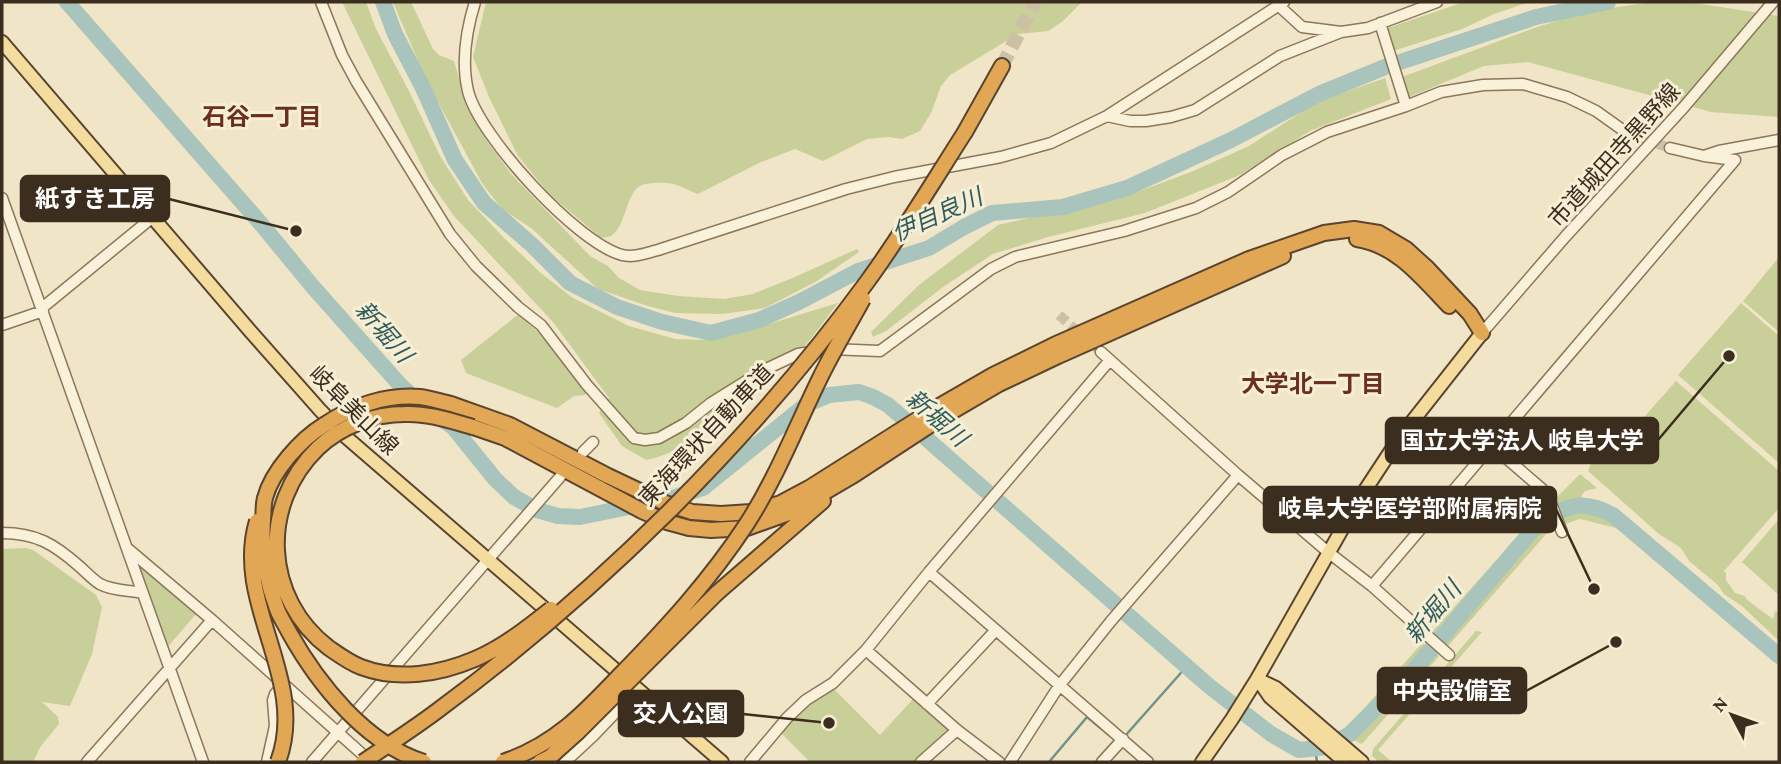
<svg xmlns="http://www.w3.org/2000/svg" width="1781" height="764" font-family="'Crimson Pro','Noto Sans JP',serif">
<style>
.green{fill:#c8cf99}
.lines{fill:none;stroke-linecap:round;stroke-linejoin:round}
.stream{stroke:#6e938a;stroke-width:2.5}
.river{stroke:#a8c4bc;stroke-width:16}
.minor-tunnel{stroke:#ccc0a5;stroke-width:10;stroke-dasharray:10 5;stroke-linecap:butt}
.highway-tunnel{stroke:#ccc0a5;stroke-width:14;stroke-dasharray:14 7;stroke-linecap:butt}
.minor-casing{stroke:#8d765b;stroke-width:13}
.major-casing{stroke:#5b442f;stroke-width:16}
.highway-casing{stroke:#5b442f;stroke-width:18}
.minor{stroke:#faf1da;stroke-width:10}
.major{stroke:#f4db9e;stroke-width:12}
.highway{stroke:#e1a755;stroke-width:14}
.highway-bridge-casing{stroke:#5b442f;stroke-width:18;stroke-linecap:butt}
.highway-bridge{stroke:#e1a755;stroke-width:14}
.labels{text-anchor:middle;stroke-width:6;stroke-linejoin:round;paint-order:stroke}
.street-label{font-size:23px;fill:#3c2e1f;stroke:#f7eed6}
.neighbourhood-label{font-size:24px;font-weight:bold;fill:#6b2f1d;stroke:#f7eed6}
.water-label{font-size:24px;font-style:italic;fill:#2e5d5b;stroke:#f7eed6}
.leader{fill:none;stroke:#3c2e1f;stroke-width:2.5}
.callout-dot{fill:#3c2e1f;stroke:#f7eed6;stroke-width:2.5}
.callout{fill:#3c2e1f;stroke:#3c2e1f;stroke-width:2.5}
.callout-label{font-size:24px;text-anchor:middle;font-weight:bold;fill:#fff}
</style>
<rect width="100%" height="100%" fill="#f0e5c6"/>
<path class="green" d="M342,2H366L376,29L410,93L440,156L468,200L503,237L542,274L573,298L629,326L675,339L702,340L742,332L838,303L806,345L763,367L749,372L758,388C726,413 686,453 646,460L622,446L599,413L609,398L553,322L454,216L429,180Z
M393,2H411L433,49L439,55L454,61L466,103L487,141L512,175L590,256L608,266L619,278L640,290L678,296L724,299L753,294L795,277L857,249L859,252L817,281L765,308L722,314L675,313L648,306L598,289L531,228L502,209L482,183L426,80Z
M486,2H1082L1063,21L1048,31L1018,34L950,75L941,86L931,113L920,131L902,139L889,137L867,139L823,161L795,149L759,163L698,194C690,191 681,186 673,184C665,182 647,182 640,186C623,195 626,243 600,237L549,194L518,156L489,97L473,57Z
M1464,2H1530L1494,14L1462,29L1393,51L1385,29Z
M1653,2H1688L1779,16V117L1711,112L1528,62L1484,66L1409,97L1402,77L1534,28L1589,11Z
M1385,78L1391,99L1310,131L1240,175L1145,213L1048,237L993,254L943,287L886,331L873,337L871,332L919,285L998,225L1129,195L1191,172L1249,146L1317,102Z
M1779,257V332L1743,301Z
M1741,303L1779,336V463L1678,375Z
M520,313L589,388L585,395L574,396L557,408L466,373L461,360Z
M1676,381L1779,471V508L1724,571L1726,573V580L1735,593L1745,596L1747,600L1773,619L1775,611L1779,613V641L1742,606L1724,594L1718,585L1689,561L1681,548L1659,534L1588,471L1592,461L1612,437L1620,436L1623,441Z
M1580,474L1597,488L1585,491L1581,496L1595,512L1622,522L1620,529L1580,519L1565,524L1555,499Z
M1544,507L1538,519L1437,636L1432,632Z
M1550,519L1553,530L1547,533L1448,646L1442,641L1543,522Z
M1779,519V595L1742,562Z
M26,548L33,550L96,595L102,607L92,654L70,706L42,702L58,717L59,724L41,746L33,762H2V549Z
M143,568L196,614L166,649L138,573Z
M1476,631L1482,632L1378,750L1392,762H1379L1372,756L1373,749Z
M1423,642L1427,649L1349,734L1345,730Z
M1434,651L1439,656L1362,744L1359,743L1351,738Z
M833,688L880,735L914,698L952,731L917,762H810L781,733L797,715Z"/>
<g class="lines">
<path class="stream" d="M1125,736L1187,666
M1315,748L1317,762
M1049,762L1087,717L1109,735"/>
<path class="river" d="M67,2L262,225L313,287L401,386L425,408L453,427L495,479L514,497L537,510L558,516L580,517L672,498L703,488L807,404L829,395L859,392L873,397L888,405L1209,686L1271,734L1299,750L1327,747L1350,734L1412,672L1542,519C1572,505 1582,499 1613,515L1779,656
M383,2L395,34L423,88L455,160L484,203L532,245L570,283L617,307L662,322L711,333L759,320L799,302L858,271L929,248L964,227L992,213L1063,207L1127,188L1231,140L1319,94L1385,67L1536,17L1608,2"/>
<path class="minor-tunnel" d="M1627,133L1670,148
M1059,315L1101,352"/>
<path class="highway-tunnel" d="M1002,66L1035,2"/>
<defs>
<path id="minor" d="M321,2L342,55L356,81L450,234L476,266L518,307L541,325L587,385L634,438L645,440L659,438L686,423L711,403L764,370L798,354L830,349L880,351L991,269L1015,257L1124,231L1196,208L1228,192L1282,155L1327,132L1406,106L1441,92L1483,85L1523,84L1567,97L1596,111L1627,133
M475,2C466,31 461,61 468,91C479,136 577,243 622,255C634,258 646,253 658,250L846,189L894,177L1001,157L1051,143L1107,116L1284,2
M1278,5L1302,27L1341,32L1368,28L1437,2
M1380,23L1406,106
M1107,116L1130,121H1146L1171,117L1195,110L1280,56L1341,32
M1670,148L1704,156L1735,160
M1704,156L1719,151L1779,140
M2,198L203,762
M42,308L153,217
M2,325L43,311
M1482,333L1565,237L1684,107L1773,2
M1101,352L1238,475L1328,552L1372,586L1449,655
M1491,445L1542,489L1550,501L1562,532
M583,452L593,442
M2,533C36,533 54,544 79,566C86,572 93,580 100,584C113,591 128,590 142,593
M127,548L212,620L371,762
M929,572L1148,762
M1372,586L1735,160
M866,650L957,730L999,762
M927,704L995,631
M87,762L212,620
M267,762L275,726L273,700L275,694L283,685
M312,762L560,477
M565,762L593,736L637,690
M750,762L787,718L806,700L833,683L866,650L929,572L1110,360
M921,762L957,730
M1010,762L1059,686L1111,621L1238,475
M1102,762L1123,739"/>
<path id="major" d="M2,42L251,332L320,410L346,437L722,762
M1257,679L1276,688L1362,762
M1259,681L1270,697L1345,762
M1202,762L1232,719L1257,679L1358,501L1400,437L1482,333"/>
<path id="highway" d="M965,132L1002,66
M1357,239C1397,245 1422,278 1449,306
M451,404L510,425L608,476L665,503L692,512L721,514L751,512L781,503L809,488L934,409L993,375L1054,345L1249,259L1324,233L1354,229L1379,233L1406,249L1427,268L1470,314L1482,333
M473,427L505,438L642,511L667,522L689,528L711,530L747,528L789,513L854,475L941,418L999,384L1058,356L1283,256
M717,593L823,501"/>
</defs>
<use href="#minor" class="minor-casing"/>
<use href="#major" class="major-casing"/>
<use href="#highway" class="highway-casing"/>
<use href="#minor" class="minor"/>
<use href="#major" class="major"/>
<use href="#highway" class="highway"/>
<defs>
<path id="highway-bridge" d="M473,427C451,421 428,413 405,414C374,414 341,426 318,448C259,505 264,599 329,648C339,655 350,663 361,667C398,681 440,674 475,659C503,647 527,628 551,609
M257,521C232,604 309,679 278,762
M363,762C388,745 413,729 437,711C597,593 749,443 867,282C902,234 933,182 965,132
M424,762C366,744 318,684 289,632C285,624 280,617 277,609C266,580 261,550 263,520C264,513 263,505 265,498C272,471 301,439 324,425C352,406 386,394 420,397C430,398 441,402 451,404
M503,762C554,745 584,713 620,675C666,628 710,580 746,525C776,479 796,427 820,378C833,351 849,325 863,299
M540,762L550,757L578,732L717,593"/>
</defs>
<use href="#highway-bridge" class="highway-bridge-casing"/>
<use href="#highway-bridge" class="highway-bridge"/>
</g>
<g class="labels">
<g class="street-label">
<text transform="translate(1614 155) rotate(-48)" y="8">市道城田寺黒野線</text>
<text transform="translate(354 410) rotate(45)" y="8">岐阜美山線</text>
<text transform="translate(706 435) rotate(-47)" y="8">東海環状自動車道</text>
</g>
<g class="neighbourhood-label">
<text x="262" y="125">石谷一丁目</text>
<text x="1313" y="392">大学北一丁目</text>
</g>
<g class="water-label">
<text transform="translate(937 215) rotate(-24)" y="8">伊自良川</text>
<text transform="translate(384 332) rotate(49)" y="8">新堀川</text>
<text transform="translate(937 418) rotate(41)" y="8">新堀川</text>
<text transform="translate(1433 612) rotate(-50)" y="8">新堀川</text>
</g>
</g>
<path class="leader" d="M296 231L169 199M1729 356L1658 440M1594 589L1556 509M1616 642L1526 691M829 723L743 714"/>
<g class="callout-dot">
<circle cx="296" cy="231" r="7"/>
<circle cx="1729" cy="356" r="7"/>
<circle cx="1594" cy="589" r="7"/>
<circle cx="1616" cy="642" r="7"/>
<circle cx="829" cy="723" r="7"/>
</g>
<g class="callout">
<rect x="21" y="176" width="148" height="45" rx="7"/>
<rect x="1386" y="418" width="272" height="45" rx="7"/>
<rect x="1264" y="487" width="292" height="45" rx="7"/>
<rect x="1378" y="668" width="148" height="45" rx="7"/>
<rect x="619" y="691" width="124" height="45" rx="7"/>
</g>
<g class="callout-label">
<text x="95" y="207">紙すき工房</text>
<text x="1522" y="449">国立大学法人 岐阜大学</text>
<text x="1410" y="517">岐阜大学医学部附属病院</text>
<text x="1452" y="699">中央設備室</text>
<text x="681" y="722">交人公園</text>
</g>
<rect width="1781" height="764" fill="none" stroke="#3c2e1f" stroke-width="7"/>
<g transform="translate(1732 715) rotate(311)" stroke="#f7eed6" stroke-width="5" paint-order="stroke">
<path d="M0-5L12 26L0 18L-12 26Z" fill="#3c2e1f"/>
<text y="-10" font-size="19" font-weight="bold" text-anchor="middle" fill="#3c2e1f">N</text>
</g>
</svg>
